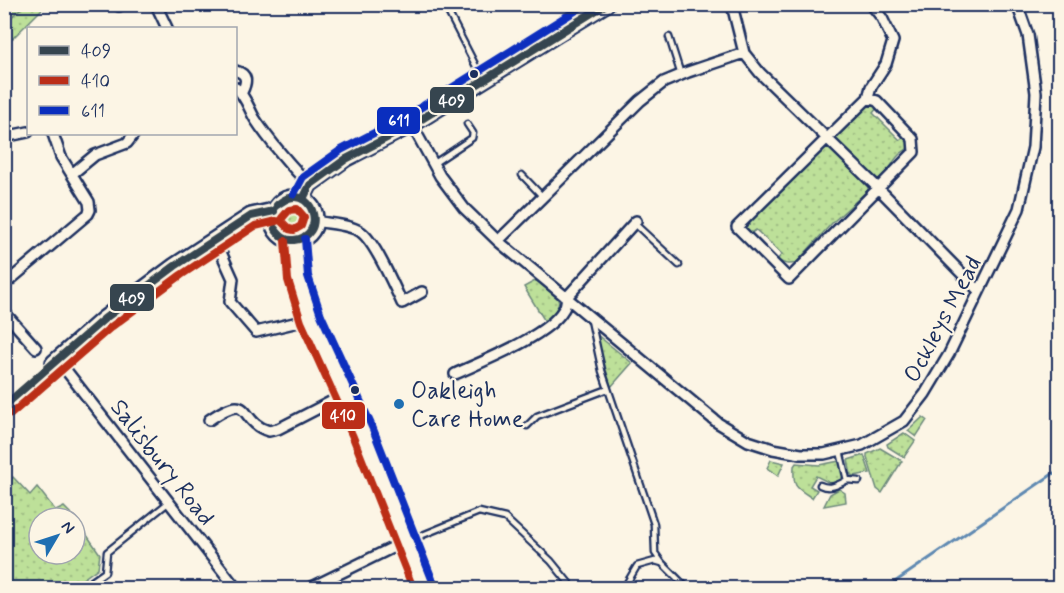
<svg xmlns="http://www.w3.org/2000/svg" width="1064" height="593" font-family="Mynerve,sans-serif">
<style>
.grass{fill:url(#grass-dots);stroke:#6c887c;stroke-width:1.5}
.forest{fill:url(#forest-firs);stroke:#6c887c;stroke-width:1.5}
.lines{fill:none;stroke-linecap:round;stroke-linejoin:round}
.stream{stroke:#5e89b2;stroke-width:3}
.service-casing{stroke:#1b2f5e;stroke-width:9}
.minor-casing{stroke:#1b2f5e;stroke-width:14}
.secondary-casing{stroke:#1b2f5e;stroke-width:18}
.primary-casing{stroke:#1b2f5e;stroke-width:20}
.service{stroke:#fcf5e5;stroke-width:4.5}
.minor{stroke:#fcf5e5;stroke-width:9}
.secondary{stroke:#fcf5e5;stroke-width:14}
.primary{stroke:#fcf5e5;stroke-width:15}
.bus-1-casing{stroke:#fcf5e5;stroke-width:12}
.bus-2-casing{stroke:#fcf5e5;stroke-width:12}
.bus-3-casing{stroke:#fcf5e5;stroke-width:12}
.bus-1{stroke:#36454f;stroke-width:8}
.bus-2{stroke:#bb2e18;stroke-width:8}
.bus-3{stroke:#0a2ebe;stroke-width:8}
.bus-dot{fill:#1b2f5e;stroke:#fcf5e5;stroke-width:2}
.poi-dot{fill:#1f6fb2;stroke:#fcf5e5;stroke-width:2}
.labels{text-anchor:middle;stroke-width:4.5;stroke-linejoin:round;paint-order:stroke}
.street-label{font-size:24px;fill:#1b2f5e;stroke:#fcf5e5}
.poi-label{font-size:24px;fill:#1b2f5e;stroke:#fcf5e5;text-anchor:start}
.line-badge{stroke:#fcf5e5;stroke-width:2}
.badge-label{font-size:16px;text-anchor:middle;font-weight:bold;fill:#fff}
</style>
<defs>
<pattern id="grass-dots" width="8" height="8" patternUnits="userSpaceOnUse" patternTransform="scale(1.5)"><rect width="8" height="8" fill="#bde099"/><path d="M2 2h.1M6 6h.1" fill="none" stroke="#a2c086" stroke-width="1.8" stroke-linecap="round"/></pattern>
<pattern id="forest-firs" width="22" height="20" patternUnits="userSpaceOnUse" patternTransform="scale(1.5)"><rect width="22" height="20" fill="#bde099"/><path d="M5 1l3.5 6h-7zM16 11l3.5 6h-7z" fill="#a2c086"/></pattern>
</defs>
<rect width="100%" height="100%" fill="#fcf5e5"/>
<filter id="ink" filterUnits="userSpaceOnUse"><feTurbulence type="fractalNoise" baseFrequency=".0167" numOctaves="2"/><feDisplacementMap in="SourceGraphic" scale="12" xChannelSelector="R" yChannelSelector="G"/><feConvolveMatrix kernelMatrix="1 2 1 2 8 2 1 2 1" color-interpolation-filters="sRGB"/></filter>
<g filter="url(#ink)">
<path class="grass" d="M24,5H46L5,46V23Z
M870,104L878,107L873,113L900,140L904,136L909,141L910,146C906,152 903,150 899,155C889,165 890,175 875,181L833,139V135L863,105Z
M826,146L840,156L868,184V190L833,222L796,263C788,265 784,264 777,260L782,254L756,230L750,234L746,228V223L775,198L802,168Z
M278 219a15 15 0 1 1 30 0a15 15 0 1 1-30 0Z
M537,280C559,299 568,298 546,323L524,287Z
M596,334L632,363L611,387Z
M923,417L927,420L916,437L908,431Z
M904,433L915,441L904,457L888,447L887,444Z
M880,448L902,461L882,493L877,489L867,457V454Z
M864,455L870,473L854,476L851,475L848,460Z
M771,460L784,463L778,476L767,468Z
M840,461L843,476L841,480L832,484L816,476L810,486L817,490L812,498C795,487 793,487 794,466L796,463L819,465Z
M13,477L30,495L37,487L56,511L64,507L75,518H39V554H75V518L100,554L98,568L70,588H18L5,576V486Z
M839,489L845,493L846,502L824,506L830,494Z"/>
<path class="forest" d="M5,4H24V5L5,23Z"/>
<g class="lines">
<path class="stream" d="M886,588L1060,469"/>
<defs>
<path id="service" d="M444,4L482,78
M669,37L681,75
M433,164L472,138L473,133L467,124
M522,175L543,197
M634,223L679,265
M591,320L602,371L654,524L655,553L662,563L687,588
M527,426L537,416L608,389
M847,480L859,481
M820,485C830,490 838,485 847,480L840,451
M408,541L479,512L505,518L551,561L573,588
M82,588L105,572L107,552L169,502
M624,588L637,566L655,561L662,563"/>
<path id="minor" d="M153,4L157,7L167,28
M734,4L733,9L744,53L760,73L878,188L978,290
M119,6L121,4
M236,71C248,74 247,82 242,92
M236,88C245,95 249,109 255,119C268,139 293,169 310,185
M868,98L877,101L913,139L914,152L789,279L737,227Z
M868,98L871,87L886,64L893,41L882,18L871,4
M412,125L440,176L464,208L498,241L640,101L664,82L688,72L744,53
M4,137L28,132
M72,174L95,155L127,143L134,134
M315,221C329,224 349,224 361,232C375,242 394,286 402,303L422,292
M215,239L233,279L230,302L256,332L311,319
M498,241L718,423L748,441L773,449L801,454H824L862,445L904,421L925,394L949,354L1019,209L1033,147L1036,93L1028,35L1017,4
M4,285L88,214L90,210L89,202L61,157L53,134
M4,312L36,348
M58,360L236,588
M455,374C483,361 548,336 563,310C566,307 566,301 567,297L636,221
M4,395L10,401
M209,420C254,389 237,422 269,431L278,429L346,394
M310,588L406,541"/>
<path id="secondary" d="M303,199L310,185L346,159L412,125L607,4"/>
<path id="primary" d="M273 219a21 21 0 1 1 42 0a21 21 0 1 1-42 0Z
M295,240L298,278L311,319L340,380L363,433L424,588
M54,363L104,319L175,266L251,216L274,211"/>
</defs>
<use href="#service" class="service-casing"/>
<use href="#minor" class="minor-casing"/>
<use href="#secondary" class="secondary-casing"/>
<use href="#primary" class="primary-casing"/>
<use href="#service" class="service"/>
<use href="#minor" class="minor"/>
<use href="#secondary" class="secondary"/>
<use href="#primary" class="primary"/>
<defs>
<path id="bus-1" d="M303,199L310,185L346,159L412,125L606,4
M275,229C280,236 285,241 294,240C327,236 314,190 289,198C285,199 280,203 277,205
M4,406L104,319L175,266L251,216L274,211"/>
<path id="bus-2" d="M282,218L289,210L297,209L304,217L301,226L294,230L289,229L282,222
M285,241L288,280L301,322L353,437L413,588
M11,414L111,327L181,275L255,226L276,221"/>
<path id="bus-3" d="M294,194L303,177L341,150L407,116L586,4
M305,239L308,276L321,315L373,429L434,584"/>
</defs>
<use href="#bus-1" class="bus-1-casing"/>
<use href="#bus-2" class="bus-2-casing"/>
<use href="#bus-3" class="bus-3-casing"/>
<use href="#bus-1" class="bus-1"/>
<use href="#bus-2" class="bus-2"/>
<use href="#bus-3" class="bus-3"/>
</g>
</g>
<g class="bus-dot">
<circle cx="474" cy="74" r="5"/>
<circle cx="355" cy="390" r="5"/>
</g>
<circle class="poi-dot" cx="399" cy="404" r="6"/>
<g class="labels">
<g class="street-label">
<text transform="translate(942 319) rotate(-62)" y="8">Ockleys Mead</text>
<text transform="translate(163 462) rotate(52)" y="8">Salisbury Road</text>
</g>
<g class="poi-label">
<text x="411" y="398">Oakleigh<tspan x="411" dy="28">Care Home</tspan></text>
</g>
</g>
<g class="line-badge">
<rect x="429" y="86" width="46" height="28" rx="6" fill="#36454f"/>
<rect x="376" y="106" width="45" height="29" rx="6" fill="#0a2ebe"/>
<rect x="109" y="283" width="46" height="29" rx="6" fill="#36454f"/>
<rect x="321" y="401" width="45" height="29" rx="6" fill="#bb2e18"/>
</g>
<g class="badge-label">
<text x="452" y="106">409</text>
<text x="399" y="126">611</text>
<text x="132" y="304">409</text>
<text x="343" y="421">410</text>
</g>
<rect width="1064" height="593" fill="none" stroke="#fcf5e5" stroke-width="24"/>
<rect x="12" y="12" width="1040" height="569" fill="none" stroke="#1b2f5e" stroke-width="2" filter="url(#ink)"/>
<rect x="27" y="27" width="210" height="108" fill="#fcf5e5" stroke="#a2a6af" stroke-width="1.5"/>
<rect x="39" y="46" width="30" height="9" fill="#36454f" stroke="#a2a6af" stroke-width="1.5"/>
<text x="81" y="57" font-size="18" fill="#1b2f5e">409</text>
<rect x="39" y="76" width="30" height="9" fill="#bb2e18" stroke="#a2a6af" stroke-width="1.5"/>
<text x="81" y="87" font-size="18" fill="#1b2f5e">410</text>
<rect x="39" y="106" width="30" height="9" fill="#0a2ebe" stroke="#a2a6af" stroke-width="1.5"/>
<text x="81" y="117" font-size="18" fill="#1b2f5e">611</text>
<g transform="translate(57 536) rotate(51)"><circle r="28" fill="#fcf5e5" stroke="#a2a6af" stroke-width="1.5"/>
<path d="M0-4.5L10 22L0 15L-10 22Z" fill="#1f6fb2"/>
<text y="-9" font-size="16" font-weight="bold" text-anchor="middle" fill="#1b2f5e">N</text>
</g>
</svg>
